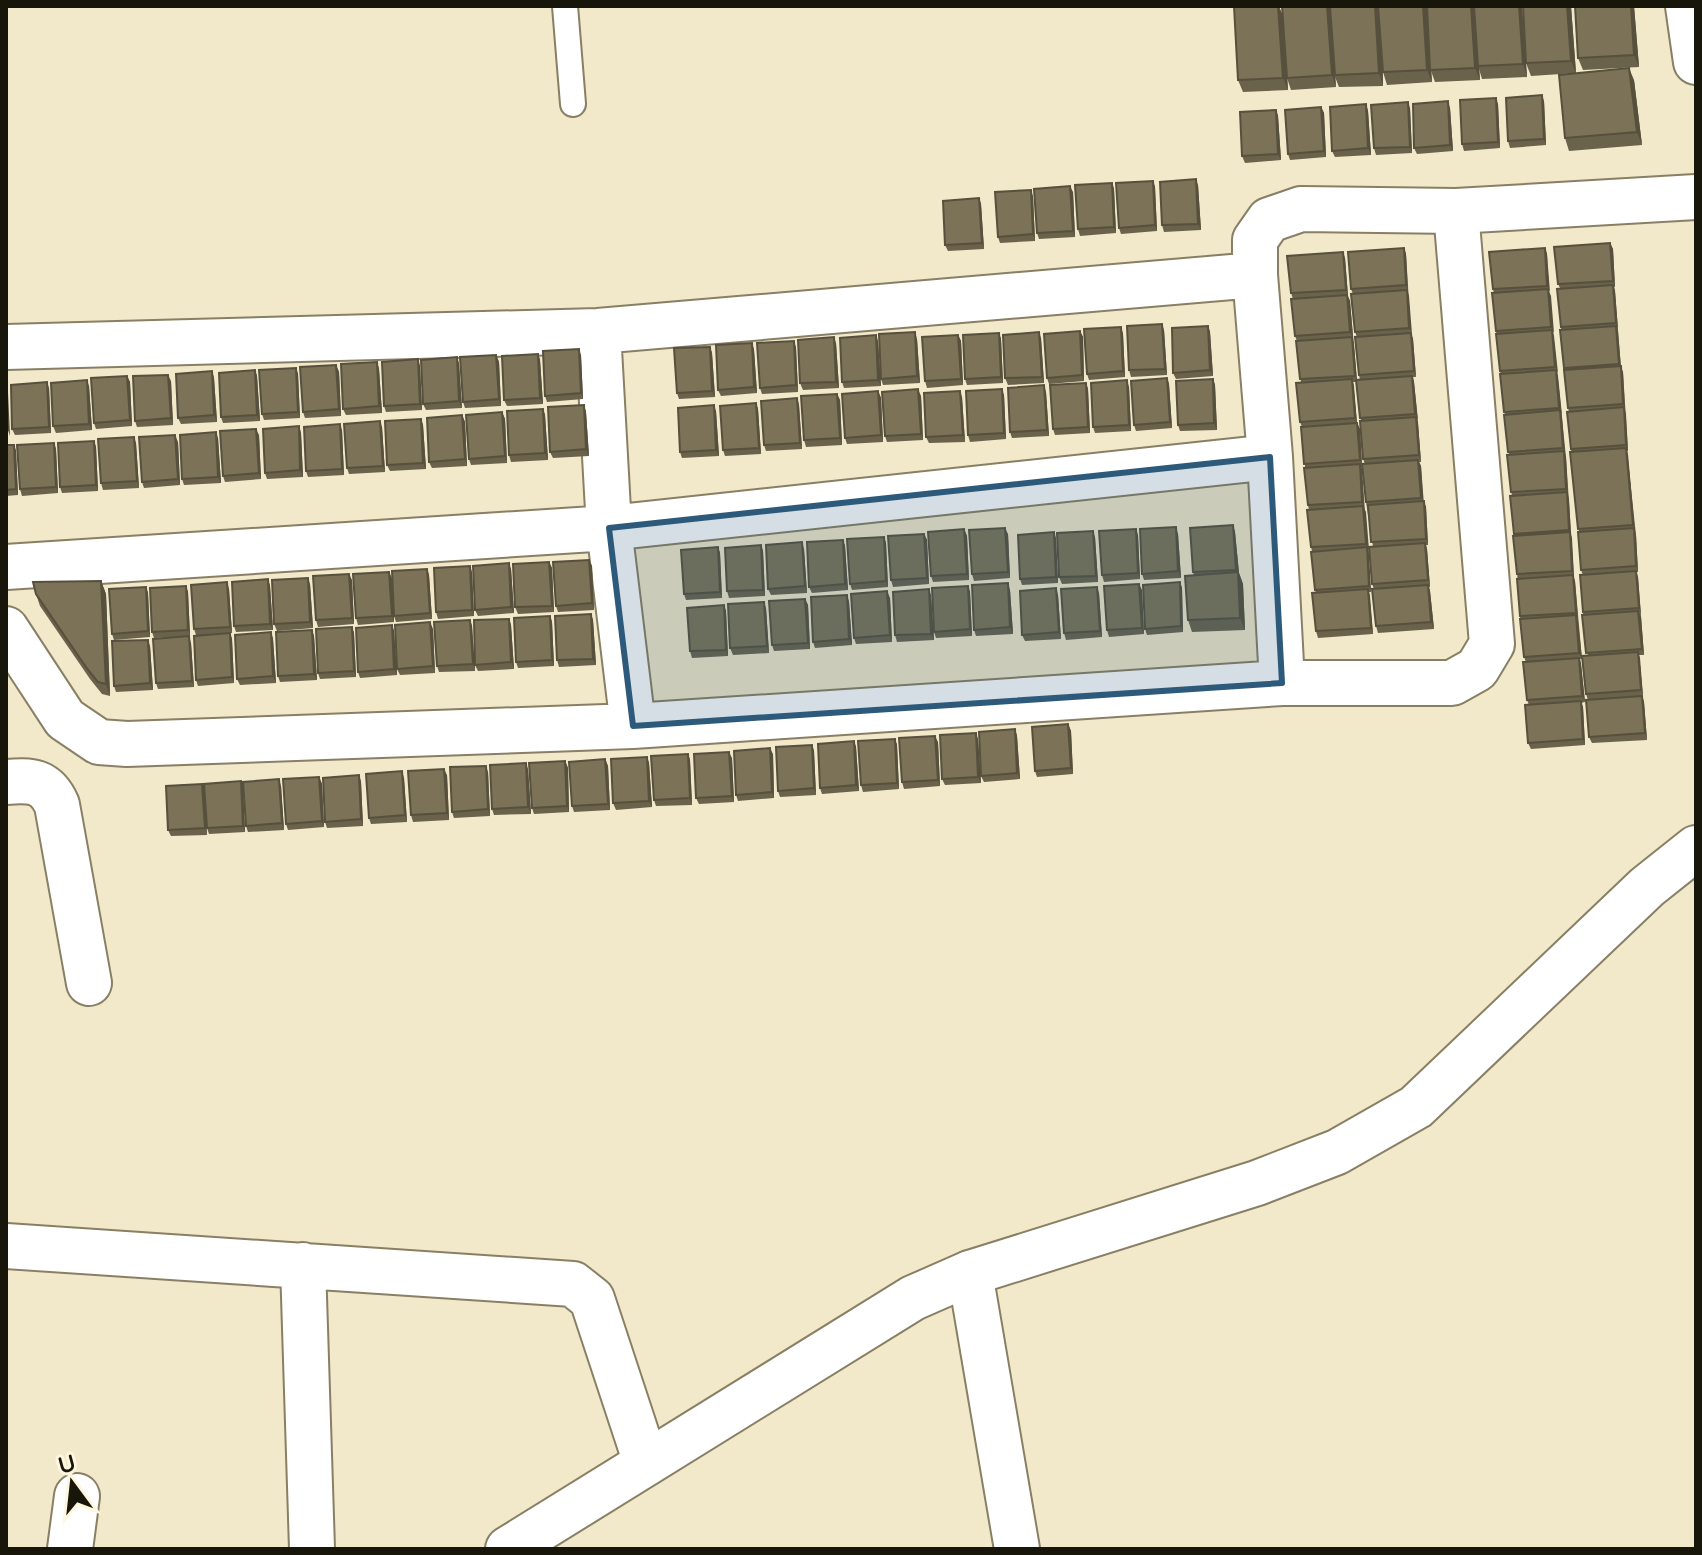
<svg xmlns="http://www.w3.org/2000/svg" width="1702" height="1555" font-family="'Varela Round',sans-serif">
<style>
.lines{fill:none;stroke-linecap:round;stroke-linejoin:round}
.service-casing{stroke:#887f64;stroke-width:28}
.minor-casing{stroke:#887f64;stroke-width:48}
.tertiary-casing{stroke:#887f64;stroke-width:48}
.service{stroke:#fff;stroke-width:24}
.minor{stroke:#fff;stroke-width:44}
.tertiary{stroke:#fff;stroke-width:44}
.wall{fill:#6a624b}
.shaded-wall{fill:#56503d}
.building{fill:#7b7257;stroke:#56503d;stroke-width:2}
.marked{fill:#2d5a7a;fill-opacity:0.2;stroke:#2d5a7a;stroke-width:6;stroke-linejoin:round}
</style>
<rect width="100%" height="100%" fill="#f2e8ca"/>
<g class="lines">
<defs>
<path id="service" d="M565,6L573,104"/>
<path id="minor" d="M1688,6L1696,62
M598,331L609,528L633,726
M6,347L598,331L1255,275
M6,567L609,528L1270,457
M6,629L65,719L99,742L127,744L633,726L1282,683H1452L1477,669L1492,644L1456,211
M1282,683L1270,457L1255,275V240L1269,220L1301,209L1456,211L1696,197
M6,782C31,780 46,780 57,805L89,983
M6,1246L573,1284L592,1299L646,1463
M303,1265L312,1549
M970,1273L1017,1549
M70,1549L77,1496"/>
<path id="tertiary" d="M508,1549L913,1298L970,1273L1257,1183L1337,1152L1416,1107L1647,887L1696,848"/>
</defs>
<use href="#service" class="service-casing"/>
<use href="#minor" class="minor-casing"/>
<use href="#tertiary" class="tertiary-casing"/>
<use href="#service" class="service"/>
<use href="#minor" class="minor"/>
<use href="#tertiary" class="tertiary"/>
</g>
<path class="wall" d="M1241,6H1279L1283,16L1288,90L1243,92L1238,80Z
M1282,6H1329L1331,12L1378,9V6H1426L1427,8V6H1522L1527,77L1482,79L1479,69L1480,80L1435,82L1431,71L1432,82L1387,85L1383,72V86L1339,87L1335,77L1336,87L1291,90L1287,78Z
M1523,6H1571L1576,73L1531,76L1526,63Z
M1634,6L1639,67L1583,70L1578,58Z
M1634,80L1642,145L1569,151L1565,138Z
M1544,101L1546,145L1510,148L1508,141Z
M1366,104L1368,111L1371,155L1335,157L1332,151Z
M1498,104L1500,148L1464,151L1462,144Z
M1321,107L1324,113L1326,157L1290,160L1288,154Z
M1410,108L1412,153L1376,155L1374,148Z
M1450,108L1453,151L1417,154L1414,148Z
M1276,110L1278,116L1281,160L1245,163L1242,156Z
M1153,181L1155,187L1157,231L1121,234L1119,228Z
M1112,183L1114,189L1116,233L1080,236L1078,229Z
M1198,185L1201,230L1164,232L1162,225Z
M1031,190L1033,197L1035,241L1000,243L998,237Z
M1073,192L1075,237L1039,239L1037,233Z
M979,198L981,204L984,249L948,251L945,245Z
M1610,243L1613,249L1615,287H1614L1615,291L1621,368L1623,372L1628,451H1627L1636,535L1638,572H1636L1638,577L1644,655H1639L1643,696H1642L1644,702L1647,740L1592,743L1589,737L1588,700L1586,694L1588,656L1583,612V575L1581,570L1579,532L1571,449L1569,412L1568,408L1561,327L1560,288L1558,284Z
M1404,248L1406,254L1411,334L1413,339L1416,377H1413L1414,382L1418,423L1421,462H1419L1421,466L1423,501L1426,507L1428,545H1426L1427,549L1430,587H1429L1430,591L1434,629L1378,633L1376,626L1374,589L1372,584L1373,547L1366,502L1365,464L1363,459L1361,421L1356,382H1353L1357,423L1360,429L1362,466L1361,467L1362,470L1371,592H1369L1373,634L1318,638L1316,631V593L1315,590L1312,551L1311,547L1309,510L1308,505L1302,427L1300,422L1301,383L1297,341L1295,336L1293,299L1291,293L1345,258L1348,296L1350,301L1357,380H1360L1359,375L1357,337L1355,332L1353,294L1351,289Z
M1545,248L1547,254L1549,292L1566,457L1574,577H1573L1575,581L1582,659H1580L1581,664L1585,702L1581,703L1583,707L1585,745L1531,749L1528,743L1529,705L1527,700L1526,662L1524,657L1520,616L1509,455L1496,331L1494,293L1493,289Z
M1208,326L1210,332L1213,376L1176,379L1173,373Z
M1121,327L1123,334L1125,377L1089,380L1087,374Z
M1164,330L1167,375L1131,377L1129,370Z
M1080,331L1083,337L1084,381L1049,384L1047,378Z
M999,333L1001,339L1003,383L967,385L965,379Z
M958,335L961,341L963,385L927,388L925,381Z
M1041,338L1044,383L1008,385L1005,378Z
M917,339L920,383L883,385L881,379Z
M794,341L796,348L798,392L762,394L760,388Z
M878,341L881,386L844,388L842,382Z
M752,343L754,350L757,393L721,396L718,390Z
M836,343L839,388L803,390L800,383Z
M710,347L712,353L715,397L679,399L677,393Z
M538,354L540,360L543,404L507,406L504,400Z
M496,355L499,362L501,406L465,408L463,402Z
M581,355L583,399L547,402L545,396Z
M457,357L459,364L462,408L426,410L423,404Z
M377,362L379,369L382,413L346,415L343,409Z
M336,365L339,372L341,416L305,418L303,412Z
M420,366L422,410L386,412L384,406Z
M296,368L298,374L300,418L264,420L262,414Z
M255,370L257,376L260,421L223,423L221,417Z
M212,371L214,378L217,422L181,424L178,418Z
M127,376L130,382L132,426L96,429L94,423Z
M1167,378L1169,384L1172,428L1136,431L1134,425Z
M1213,379L1215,385L1217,430L1180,431L1178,425Z
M171,381L173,425L137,427L135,421Z
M1086,383L1088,389L1090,433L1055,435L1053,429Z
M89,386L92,430L56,433L53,426Z
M1129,387L1131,431L1095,433L1093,427Z
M49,388L51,433L15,435L12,429Z
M878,391L881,398L883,442L847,444L845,438Z
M1046,392L1049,436L1012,438L1010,432Z
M837,394L840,400L842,445L806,447L804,440Z
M1004,395L1006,439L970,442L968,435Z
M921,396L923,440L887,442L885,436Z
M962,397L965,442L929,443L926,437Z
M797,398L799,405L802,449L766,451L764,445Z
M756,403L758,409L761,454L725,456L723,450Z
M584,405L586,412L589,456L553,458L550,452Z
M543,409L545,415L548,460L511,462L509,455Z
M716,411L719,456L682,458L680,452Z
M502,412L505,419L507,463L471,465L469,459Z
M462,415L465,422L467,466L432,468L429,462Z
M421,419L423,425L426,469L390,471L387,465Z
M299,426L301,433L303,477L267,479L265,473Z
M382,427L385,472L349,474L347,468Z
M342,430L344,475L308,477L306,471Z
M259,435L261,479L225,482L223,476Z
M218,438L221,483L184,485L182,479Z
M94,441L96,447L98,491L62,493L60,487Z
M178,442L180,485L144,488L142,482Z
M54,443L56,449L58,493L22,496L20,489Z
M136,443L139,488L103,490L101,483Z
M6,445H14L16,451L18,495L6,496Z
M1233,525L1235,532L1239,573L1243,584L1245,630L1192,632L1188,620L1194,576L1193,572Z
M964,529L967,536L969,580L933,582L931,576Z
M924,534L927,540L929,584L893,587L891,580Z
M1008,534L1010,578L974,581L972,574Z
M1178,534L1181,578L1144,580L1142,574Z
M1138,535L1140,579L1104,582L1102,575Z
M884,537L886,543L888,587L852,590L850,584Z
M1095,537L1098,582L1062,584L1059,577Z
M1056,538L1058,583L1022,585L1020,579Z
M843,540L845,546L848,590L812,593L809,587Z
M761,545L763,551L765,596L729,598L727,591Z
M718,547L720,553L722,598L686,600L684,594Z
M804,549L807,593L771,595L768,589Z
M589,560L592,566L594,610L558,612L556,606Z
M549,562L552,568L554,612L518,614L515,607Z
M427,569L429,575L432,619L396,622L394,616Z
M511,569L514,613L478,616L475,610Z
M472,572L474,616L438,619L436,612Z
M392,578L394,622L358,625L356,618Z
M268,579L270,586L273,630L236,632L234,626Z
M352,580L354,624L318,627L316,620Z
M101,581L106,594L110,696L102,694L90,679L40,606L36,594Z
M1180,582L1182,588L1183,632L1147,635L1145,629Z
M310,584L313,628L277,631L274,624Z
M186,586L188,592L190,636L154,638L152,632Z
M968,586L970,592L972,636L936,638L934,632Z
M146,587L148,593L150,637L114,640L112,634Z
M229,589L232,633H230L232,639L234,683L198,686L196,680V635L194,629Z
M1010,590L1013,634L976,636L974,630Z
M1142,590L1144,634L1109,637L1107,630Z
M1099,593L1102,637L1066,640L1064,633Z
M847,595L849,602L852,645L815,648L813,642Z
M931,595L934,640L897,642L895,635Z
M1058,595L1061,639L1025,641L1022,635Z
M890,598L892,642L856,644L854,638Z
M805,599L808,605L810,649L774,651L772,645Z
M724,605L726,611L728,656L692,658L690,651Z
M766,608L769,653L733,655L730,648Z
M591,614L593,620L596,665L559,667L557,660Z
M550,616L552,622L554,666L518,668L516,662Z
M509,619L511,625L514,669L478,671L475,665Z
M470,620L472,626L475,671L439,672L437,666Z
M392,625L394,631L397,675L360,678L358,672Z
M352,627L354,633L356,677L320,679L318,673Z
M433,629L435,673L400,675L397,669Z
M312,630L314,636L317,680L280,682L278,676Z
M271,632L273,639L276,683L240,685L237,679Z
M191,643L194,687L158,689L156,683Z
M150,646L153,690L116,692L114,686Z
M1068,724L1071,731L1073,774L1037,777L1035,771Z
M1015,729L1017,736L1020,779L984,782L981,776Z
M895,739L897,745L899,789L863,792L861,785Z
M978,739L981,783L945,785L942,779Z
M854,741L856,747L859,791L822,794L820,788Z
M938,742L940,786L904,789L902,782Z
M812,745L814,751L816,795L780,797L778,791Z
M688,754L690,760L692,805L656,806L654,800Z
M773,754L774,798L738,801L736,795Z
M647,757L649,763L652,807L616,810L613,803Z
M732,758L734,802L699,804L696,798Z
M605,759L608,766L610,810L574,812L572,806Z
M565,761L568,768L569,812L534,814L532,808Z
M528,769L531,814L494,815L492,809Z
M488,772L490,816L454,818L452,812Z
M359,775L361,782L363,826L327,828L325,822Z
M447,775L449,820L413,822L411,815Z
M319,777L322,784L324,827L288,830L286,824Z
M404,778L407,822L371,824L369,818Z
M241,781L243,787L245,832L209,834L207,828Z
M202,784L207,835L171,836L168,830Z
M281,786L284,830L248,832L246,826Z"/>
<path class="shaded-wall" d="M1278,6L1283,16L1288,90L1283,78Z
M1327,6H1329L1331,13L1336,87L1332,75Z
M1375,6H1377L1379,10L1383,86L1379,73Z
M1423,6H1426L1427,8L1432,82L1427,70Z
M1471,6H1474L1480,80L1475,68Z
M1519,6H1522L1527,77L1523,64Z
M1567,6H1571L1576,73L1571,61Z
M1631,6H1634L1639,67L1634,55Z
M1629,68L1634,80L1642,145L1637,132Z
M1542,95L1544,101L1546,145L1544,139Z
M1496,98L1498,104L1500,148L1498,142Z
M1448,101L1450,108L1453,151L1450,145Z
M1408,102L1410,108L1412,153L1410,147Z
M1366,104L1368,111L1371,155L1368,148Z
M1321,107L1324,113L1326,157L1324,151Z
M1276,110L1278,116L1281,160L1278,154Z
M1196,179L1198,185L1201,230L1198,224Z
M1153,181L1155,187L1157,231L1155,225Z
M1112,183L1114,189L1116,233L1114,227Z
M1070,186L1073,192L1075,237L1073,231Z
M1031,190L1033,197L1035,241L1033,234Z
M979,198L981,204L984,249L982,243Z
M1610,243L1613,249L1615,287L1613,281Z
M1404,248L1406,254L1408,292L1406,285Z
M1545,248L1547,254L1550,292L1547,286Z
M1343,252L1345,258L1348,296L1346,290Z
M1613,285L1615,291L1618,329L1616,323Z
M1548,289L1551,296L1554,333L1551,327Z
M1407,290L1409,296L1412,334L1409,328Z
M1347,295L1350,301L1353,338L1350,332Z
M1162,324L1164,330L1167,375L1165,369Z
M1208,326L1210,332L1213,376L1210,370Z
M1616,326L1618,332L1621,368L1623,372L1625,410L1623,404Z
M1121,327L1123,334L1125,377L1123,371Z
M1552,330L1554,336L1558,373L1555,367Z
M1080,331L1083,337L1084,381L1082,375Z
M915,332L917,339L920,383L917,376Z
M1039,332L1041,338L1044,383L1042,377Z
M999,333L1001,339L1003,383L1001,377Z
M1411,333L1413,339L1416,377L1414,371Z
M876,335L878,341L881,386L878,380Z
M958,335L961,341L963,385L961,379Z
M834,337L836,343L839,388L836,382Z
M1352,337L1354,344L1357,382L1355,376Z
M794,341L796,348L798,392L796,385Z
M752,343L754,350L757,393L754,387Z
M710,347L712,353L715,397L712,391Z
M579,349L581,355L583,399L581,393Z
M538,354L540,360L543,404L540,398Z
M496,355L499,362L501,406L499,399Z
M457,357L459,364L462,408L459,401Z
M418,359L420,366L422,410L420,404Z
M377,362L379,369L382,413L379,406Z
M336,365L339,372L341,416L339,409Z
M296,368L298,374L300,418L298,412Z
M255,370L257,376L260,421L257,415Z
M1556,370L1558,376L1562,415L1559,408Z
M212,371L214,378L217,422L214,415Z
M168,375L171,381L173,425L171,418Z
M127,376L130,382L132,426L130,420Z
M1412,376L1414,382L1418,420L1415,414Z
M1167,378L1169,384L1172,428L1170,422Z
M1213,379L1215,385L1217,430L1214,423Z
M1352,379L1354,386L1357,423L1360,429L1362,466L1360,460L1357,424L1355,418Z
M87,380L89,386L92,430L89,424Z
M1127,380L1129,387L1131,431L1129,425Z
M47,382L49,388L51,433L49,427Z
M1086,383L1088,389L1090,433L1088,427Z
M1044,385L1046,392L1049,436L1047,430Z
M6,387L8,392L10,436L8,430Z
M918,389L921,396L923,440L921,434Z
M1002,389L1004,395L1006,439L1004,433Z
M878,391L881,398L883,442L881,435Z
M960,391L962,397L965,442L963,435Z
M837,394L840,400L842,445L840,438Z
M797,398L799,405L802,449L800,443Z
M756,403L758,409L761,454L759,448Z
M584,405L586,412L589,456L586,449Z
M714,405L716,411L719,456L716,450Z
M1624,407L1626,414L1628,451L1626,445Z
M543,409L545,415L548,460L545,453Z
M1560,410L1562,417L1565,454L1563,448Z
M502,412L505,419L507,463L505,456Z
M462,415L465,422L467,466L465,459Z
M1416,417L1418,423L1421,462L1419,455Z
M421,419L423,425L426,469L423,463Z
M380,421L382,427L385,472L383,466Z
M340,424L342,430L344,475L342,469Z
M299,426L301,433L303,477L300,470Z
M256,429L259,435L261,479L259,473Z
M216,432L218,438L221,483L218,477Z
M175,435L178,442L180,485L178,479Z
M134,437L136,443L139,488L137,481Z
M94,441L96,447L98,491L96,485Z
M54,443L56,449L58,493L56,487Z
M14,445L16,451L18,495L16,489Z
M1626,448L1628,454L1635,532L1633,525Z
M1564,451L1566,457L1568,495L1566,489Z
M1418,460L1421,466L1424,505L1421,498Z
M1360,464L1362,470L1364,508L1362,502Z
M1567,492L1569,499L1571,536L1569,530Z
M1424,501L1426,507L1428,545L1426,539Z
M1363,506L1366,512L1369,550L1366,544Z
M1233,525L1235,532L1239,573L1243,584L1245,630L1240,618L1238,574L1236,570Z
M1176,527L1178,534L1181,578L1178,571Z
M1005,528L1008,534L1010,578L1008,572Z
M1634,528L1636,535L1638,572L1636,566Z
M964,529L967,536L969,580L967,574Z
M1136,529L1138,535L1140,579L1138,573Z
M1093,531L1095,537L1098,582L1096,576Z
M1054,532L1056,538L1058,583L1056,577Z
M1570,532L1572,538L1574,577L1572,571Z
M924,534L927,540L929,584L927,578Z
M884,537L886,543L888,587L886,581Z
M843,540L845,546L848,590L845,584Z
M802,542L804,549L807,593L805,586Z
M1425,543L1427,549L1430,587L1428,580Z
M761,545L763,551L765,596L763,590Z
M718,547L720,553L722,598L720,592Z
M1367,547L1369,554L1371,592L1369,586Z
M589,560L592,566L594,610L592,603Z
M549,562L552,568L554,612L552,606Z
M509,563L511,569L514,613L511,607Z
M470,566L472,572L474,616L472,610Z
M427,569L429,575L432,619L430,613Z
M1636,571L1638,577L1641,615L1639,608Z
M389,572L392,578L394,622L392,616Z
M349,574L352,580L354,624L352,618Z
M1573,575L1575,581L1578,619L1576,613Z
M308,578L310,584L313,628L310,622Z
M268,579L270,586L273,630L270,624Z
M101,581L106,594L110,696L106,684Z
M227,582L229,589L232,633L230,627Z
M1180,582L1182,588L1183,632L1181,626Z
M1008,583L1010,590L1013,634L1010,627Z
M1139,584L1142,590L1144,634L1142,628Z
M1428,585L1430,591L1434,629L1431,622Z
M186,586L188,592L190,636L188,630Z
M968,586L970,592L972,636L970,629Z
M146,587L148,593L150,637L148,631Z
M1097,587L1099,593L1102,637L1100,631Z
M1056,588L1058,595L1061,639L1059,632Z
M929,589L931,595L934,640L931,634Z
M1368,589L1370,596L1373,634L1371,628Z
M887,591L890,598L892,642L890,635Z
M847,595L849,602L852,645L849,639Z
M805,599L808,605L810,649L808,643Z
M764,602L766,608L769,653L767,646Z
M724,605L726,611L728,656L726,650Z
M1638,611L1641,617L1644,655L1642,649Z
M591,614L593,620L596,665L593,659Z
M1576,615L1578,621L1582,659L1579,653Z
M550,616L552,622L554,666L552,660Z
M509,619L511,625L514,669L511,662Z
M470,620L472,626L475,671L473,664Z
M430,622L433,629L435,673L433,666Z
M392,625L394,631L397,675L394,669Z
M352,627L354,633L356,677L354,671Z
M312,630L314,636L317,680L314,674Z
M271,632L273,639L276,683L273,676Z
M230,633L232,639L234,683L232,677Z
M189,636L191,643L194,687L192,681Z
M148,640L150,646L153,690L150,683Z
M1638,652L1640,658L1643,696L1641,690Z
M1579,658L1581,664L1585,702L1582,696Z
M1642,696L1644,702L1647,740L1645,733Z
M1581,701L1583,707L1585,745L1583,739Z
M1068,724L1071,731L1073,774L1071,768Z
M1015,729L1017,736L1020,779L1017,773Z
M976,733L978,739L981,783L978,777Z
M935,736L938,742L940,786L938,780Z
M895,739L897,745L899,789L897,783Z
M854,741L856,747L859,791L856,785Z
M812,745L814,751L816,795L814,788Z
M770,748L773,754L774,798L772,792Z
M729,752L732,758L734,802L732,796Z
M688,754L690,760L692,805L690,798Z
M647,757L649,763L652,807L649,801Z
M605,759L608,766L610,810L608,804Z
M565,761L568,768L569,812L567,806Z
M526,763L528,769L531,814L528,807Z
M486,766L488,772L490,816L488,809Z
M444,769L447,775L449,820L447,813Z
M402,771L404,778L407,822L405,815Z
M359,775L361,782L363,826L361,819Z
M319,777L322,784L324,827L322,821Z
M279,779L281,786L284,830L282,823Z
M241,781L243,787L245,832L243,826Z
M202,784L204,790L207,835L205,828Z"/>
<path class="building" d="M1234,6H1278L1283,78L1238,80Z
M1282,6H1327L1332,75L1287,78Z
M1330,6H1375L1379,73L1335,75Z
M1378,6H1423L1427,70L1383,72Z
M1427,6H1471L1475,68L1430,70Z
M1474,6H1519L1523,64L1478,66Z
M1523,6H1567L1571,61L1526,63Z
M1575,6H1631L1634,55L1578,58Z
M1629,68L1637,132L1565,138L1559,75Z
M1542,95L1544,139L1508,141L1506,98Z
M1496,98L1498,142L1462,144L1460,100Z
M1448,101L1450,145L1414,148L1413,104Z
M1408,102L1410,147L1374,148L1371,105Z
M1366,104L1368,148L1332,151L1330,107Z
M1321,107L1324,151L1288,154L1285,110Z
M1276,110L1278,154L1242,156L1240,112Z
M1196,179L1198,224L1162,225L1160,182Z
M1153,181L1155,225L1119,228L1116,183Z
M1112,183L1114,227L1078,229L1075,185Z
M1070,186L1073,231L1037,233L1034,189Z
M1031,190L1033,234L998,237L995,192Z
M979,198L982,243L945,245L943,201Z
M1610,243L1613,281L1558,284L1554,247Z
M1404,248L1406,285L1351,289L1348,252Z
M1545,248L1547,286L1493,289L1489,252Z
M1343,252L1346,290L1291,293L1287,256Z
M1613,285L1616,323L1561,327L1557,289Z
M1548,289L1551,327L1496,331L1492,293Z
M1407,290L1409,328L1355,332L1351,294Z
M1347,295L1350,332L1295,336L1291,299Z
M1162,324L1165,369L1129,370L1127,326Z
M1208,326L1210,370L1173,373L1172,328Z
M1616,326L1619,364L1564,368L1560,330Z
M1121,327L1123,371L1087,374L1084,329Z
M1552,330L1555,367L1500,371L1496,334Z
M1080,331L1082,375L1047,378L1044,334Z
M915,332L917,376L881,379L879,334Z
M1039,332L1042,377L1005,378L1003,335Z
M999,333L1001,377L965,379L963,335Z
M1411,333L1414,371L1359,375L1355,337Z
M876,335L878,380L842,382L840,338Z
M958,335L961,379L925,381L922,337Z
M834,337L836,382L800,383L798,340Z
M1352,337L1355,376L1300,379L1296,341Z
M794,341L796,385L760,388L757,343Z
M752,343L754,387L718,390L716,345Z
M710,347L712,391L677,393L674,348Z
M579,349L581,393L545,396L543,351Z
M538,354L540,398L504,400L502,356Z
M496,355L499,399L463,402L460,357Z
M457,357L459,401L423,404L421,360Z
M418,359L420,404L384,406L382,362Z
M377,362L379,406L343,409L341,364Z
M336,365L339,409L303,412L300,367Z
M1621,366L1623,404L1568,408L1564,370Z
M296,368L298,412L262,414L259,370Z
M255,370L257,415L221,417L219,373Z
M1556,370L1559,408L1504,412L1500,374Z
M212,371L214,415L178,418L176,374Z
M168,375L171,418L135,421L133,376Z
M127,376L130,420L94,423L91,378Z
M1412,376L1415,414L1360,418L1356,380Z
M1167,378L1170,422L1134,425L1131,381Z
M1213,379L1214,423L1178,425L1176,381Z
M1352,379L1355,418L1300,422L1296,383Z
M87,380L89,424L53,426L51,383Z
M1127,380L1129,425L1093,427L1091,383Z
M47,382L49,427L12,429L11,385Z
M1086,383L1088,427L1053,429L1050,385Z
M1044,385L1047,430L1010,432L1008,388Z
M918,389L921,434L885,436L882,392Z
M1002,389L1004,433L968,435L966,391Z
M878,391L881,435L845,438L842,394Z
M960,391L963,435L926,437L924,393Z
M837,394L840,438L804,440L801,396Z
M6,395L8,430H6Z
M797,398L800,443L764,445L761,401Z
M756,403L759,448L723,450L720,406Z
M584,405L586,449L550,452L548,407Z
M714,405L716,450L680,452L678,408Z
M1624,407L1626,445L1571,449L1567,412Z
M543,409L545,453L509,455L507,411Z
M1560,410L1563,448L1508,452L1504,415Z
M502,412L505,456L469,459L466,415Z
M462,415L465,459L429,462L427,418Z
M1416,417L1419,455L1363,459L1360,421Z
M421,419L423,463L387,465L385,421Z
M380,421L383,466L347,468L344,424Z
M1357,423L1360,460L1304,464L1301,427Z
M340,424L342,469L306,471L304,427Z
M299,426L300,470L265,473L263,429Z
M256,429L259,473L223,476L220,431Z
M216,432L218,477L182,479L180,435Z
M175,435L178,479L142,482L139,437Z
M134,437L137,481L101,483L98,439Z
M94,441L96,485L60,487L58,443Z
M54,443L56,487L20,489L17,445Z
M6,445H14L16,489L6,490Z
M1626,448L1633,525L1578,529L1570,452Z
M1564,451L1566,489L1511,492L1507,455Z
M1418,460L1421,498L1366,502L1362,464Z
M1360,464L1362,502L1308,505L1304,468Z
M1567,492L1569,530L1514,534L1510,496Z
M1424,501L1426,539L1371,542L1368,505Z
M1363,506L1366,544L1311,547L1307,510Z
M1233,525L1236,570L1193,572L1190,528Z
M1176,527L1178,571L1142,574L1140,529Z
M1005,528L1008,572L972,574L969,530Z
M1634,528L1636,566L1581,570L1578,532Z
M964,529L967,574L931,576L928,532Z
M1136,529L1138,573L1102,575L1099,531Z
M1093,531L1096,576L1059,577L1057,533Z
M1054,532L1056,577L1020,579L1018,535Z
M1570,532L1572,571L1517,574L1513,536Z
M924,534L927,578L891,580L888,536Z
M884,537L886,581L850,584L847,539Z
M843,540L845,584L809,587L807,542Z
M802,542L805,586L768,589L766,545Z
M1425,543L1428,580L1372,584L1369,547Z
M761,545L763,590L727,591L725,548Z
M718,547L720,592L684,594L681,550Z
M1367,547L1369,586L1315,590L1311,552Z
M589,560L592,603L556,606L553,562Z
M549,562L552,606L515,607L513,564Z
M509,563L511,607L475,610L473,566Z
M470,566L472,610L436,612L434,568Z
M427,569L430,613L394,616L392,571Z
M1636,571L1639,608L1583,612L1580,575Z
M389,572L392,616L356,618L353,574Z
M1238,572L1240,618L1188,620L1185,576Z
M349,574L352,618L316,620L313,576Z
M1573,575L1576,613L1520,616L1517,579Z
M308,578L310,622L274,624L272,580Z
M268,579L270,624L234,626L232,582Z
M101,581L106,684L98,682L86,667L36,594L33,582Z
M227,582L230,627L194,629L191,585Z
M1180,582L1181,626L1145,629L1143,585Z
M1008,583L1010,627L974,630L972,585Z
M1139,584L1142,628L1107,630L1104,586Z
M1428,585L1431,622L1376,626L1372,589Z
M186,586L188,630L152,632L150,588Z
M968,586L970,629L934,632L932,588Z
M146,587L148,631L112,634L109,589Z
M1097,587L1100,631L1064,633L1061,589Z
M1056,588L1059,632L1022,635L1020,591Z
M929,589L931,634L895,635L893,592Z
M1368,589L1371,628L1316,631L1312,593Z
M887,591L890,635L854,638L851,594Z
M847,595L849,639L813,642L811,597Z
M805,599L808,643L772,645L769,601Z
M764,602L767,646L730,648L728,604Z
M724,605L726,650L690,651L687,608Z
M1638,611L1642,649L1586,653L1582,615Z
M591,614L593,659L557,660L555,616Z
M1576,615L1579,653L1524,657L1520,619Z
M550,616L552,660L516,662L514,618Z
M509,619L511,662L475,665L474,620Z
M470,620L473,664L437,666L434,622Z
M430,622L433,666L397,669L395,625Z
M392,625L394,669L358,672L356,628Z
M352,627L354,671L318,673L316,629Z
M312,630L314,674L278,676L276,632Z
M271,632L273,676L237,679L235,635Z
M230,633L232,677L196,680L194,636Z
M189,636L192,681L156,683L153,639Z
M148,640L150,683L114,686L112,641Z
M1638,652L1641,690L1586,694L1582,656Z
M1579,658L1582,696L1527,700L1523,662Z
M1642,696L1645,733L1589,737L1586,700Z
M1581,701L1583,739L1528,743L1525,705Z
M1068,724L1071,768L1035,771L1032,727Z
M1015,729L1017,773L981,776L979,732Z
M976,733L978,777L942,779L940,735Z
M935,736L938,780L902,782L899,738Z
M895,739L897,783L861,785L858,741Z
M854,741L856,785L820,788L818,744Z
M812,745L814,788L778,791L776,747Z
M770,748L772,792L736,795L734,751Z
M729,752L732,796L696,798L694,754Z
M688,754L690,798L654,800L651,756Z
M647,757L649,801L613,803L611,759Z
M605,759L608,804L572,806L569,762Z
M565,761L567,806L532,808L529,763Z
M526,763L528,807L492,809L490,765Z
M486,766L488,809L452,812L450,767Z
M444,769L447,813L411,815L408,771Z
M402,771L405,815L369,818L366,774Z
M359,775L361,819L325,822L323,778Z
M319,777L322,821L286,824L283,779Z
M279,779L282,823L246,826L243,782Z
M241,781L243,826L207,828L204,784Z
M202,784L205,828L168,830L166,786Z"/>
<path class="marked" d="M1270,457L1282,683L633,726L609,528Z"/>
<rect width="1702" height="1555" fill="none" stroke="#18150a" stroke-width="16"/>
<g transform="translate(72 1483) rotate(345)" stroke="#fef6de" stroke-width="6" paint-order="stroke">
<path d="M0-6L14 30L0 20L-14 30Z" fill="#18150a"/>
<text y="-12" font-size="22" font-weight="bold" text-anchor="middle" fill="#18150a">U</text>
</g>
</svg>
